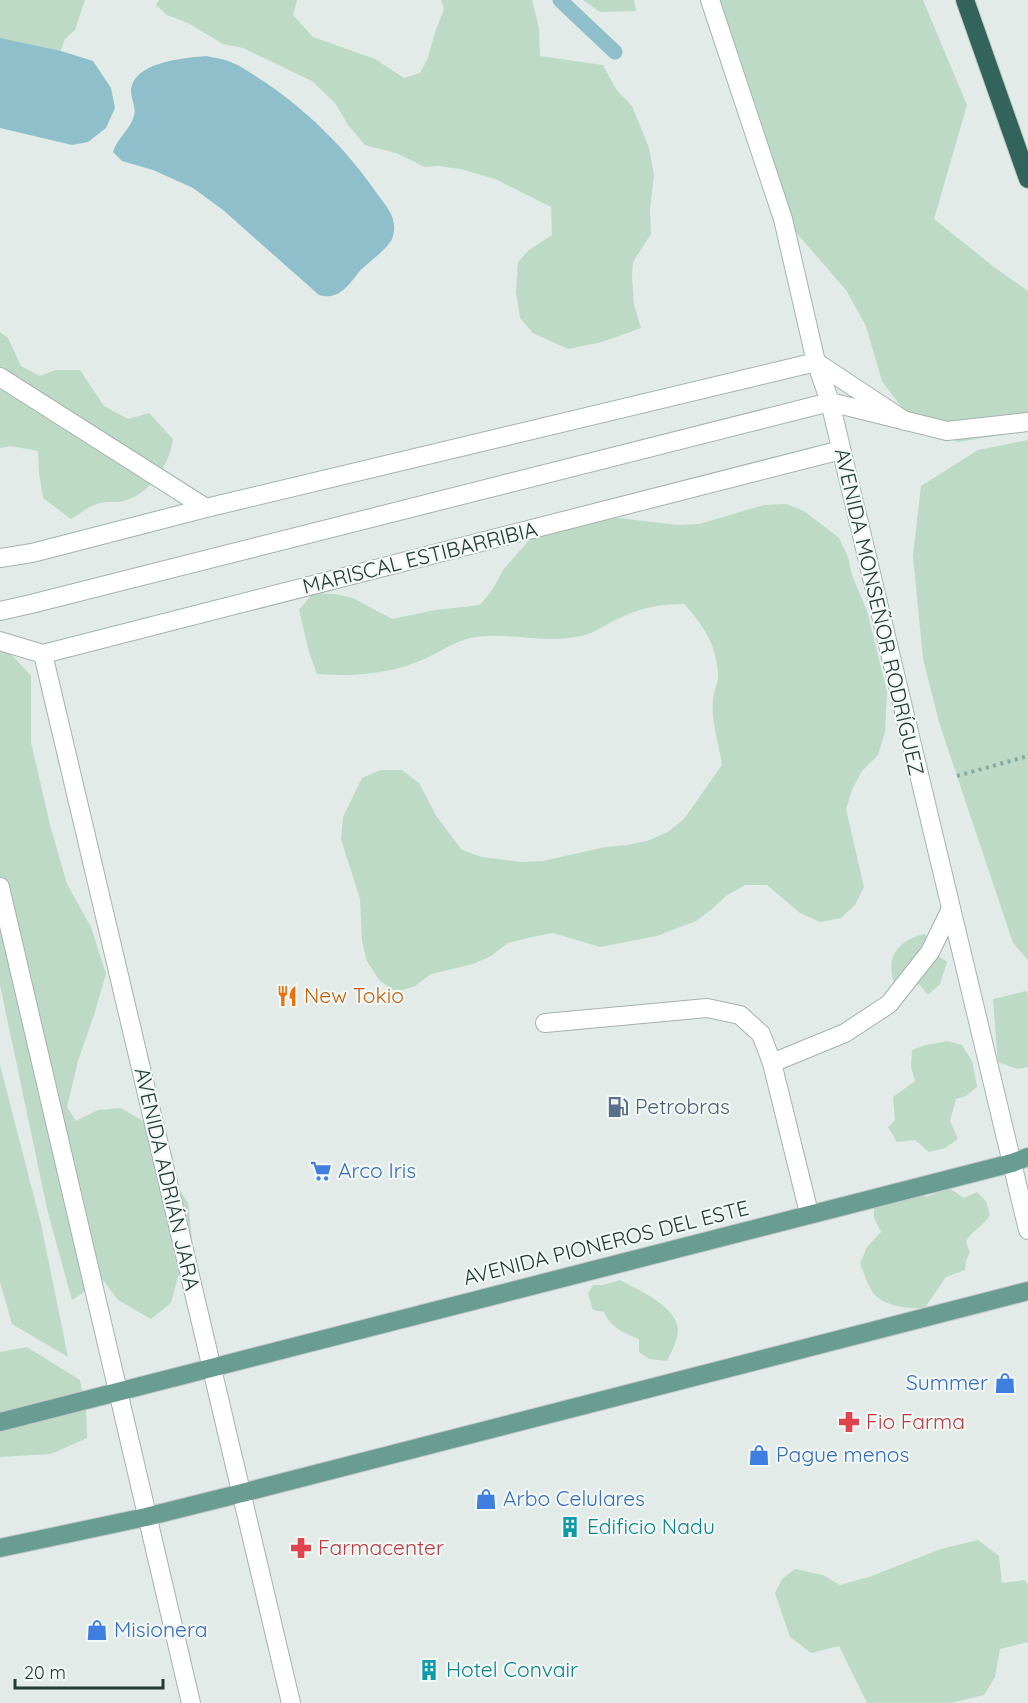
<svg xmlns="http://www.w3.org/2000/svg" width="1028" height="1703" font-family="Quicksand,sans-serif">
<style>
.green{fill:#bddac6}
.water{fill:#8fbfcb}
.lines{fill:none;stroke-linecap:round;stroke-linejoin:round}
.stream{stroke:#8fbfcb;stroke-width:15}
.lane-casing{stroke:#a5b2ae;stroke-width:20}
.street-casing{stroke:#a5b2ae;stroke-width:20}
.secondary-casing{stroke:#a2b6b0;stroke-width:20}
.primary-casing{stroke:#c2c8c6;stroke-width:20}
.highway-casing{stroke:#c2c8c6;stroke-width:20}
.path{stroke:#85aca2;stroke-width:4;stroke-dasharray:3 4.5;stroke-linecap:butt}
.lane{stroke:#fff;stroke-width:18}
.street{stroke:#fff;stroke-width:18}
.secondary{stroke:#fff;stroke-width:18}
.primary{stroke:#6a9d92;stroke-width:18}
.highway{stroke:#32645c;stroke-width:18}
.labels{text-anchor:middle;stroke-width:4.5;stroke-linejoin:round;paint-order:stroke}
.street-label{font-size:21px;fill:#243a35;stroke:#f2f8f5}
.food-label{font-size:21px;fill:#c56008;stroke:#f2f8f5;text-anchor:start}
.service-label{font-size:21px;fill:#4e5e75;stroke:#f2f8f5;text-anchor:start}
.shop-label{font-size:21px;fill:#366cbe;stroke:#f2f8f5;text-anchor:start}
.health-label{font-size:21px;fill:#be3a42;stroke:#f2f8f5;text-anchor:start}
.culture-label{font-size:21px;fill:#0d838f;stroke:#f2f8f5;text-anchor:start}
</style>
<rect width="100%" height="100%" fill="#e2ebe7"/>
<path class="green" d="M0,0H85L75,30L65,39L57,60L0,67Z
M159,0H297L293,15L313,37L375,59L404,78L420,73L428,58L435,32L444,9L441,0H532L539,28L540,56L603,65L616,89L632,106L649,148L654,175L650,210L651,234L633,262L632,277L634,305L641,328L602,342L568,349L533,333L520,318L516,292L518,262L529,250L552,235L551,207L495,179L460,169L439,166L425,167L396,153L365,145L348,125L335,103L312,81L243,48L223,44L188,23L167,15L156,5Z
M583,0H634L636,11L600,12Z
M704,0H923L967,105L934,219L994,267L1028,291V424L1013,433L958,442L912,421L882,381L866,326L846,290L793,229Z
M0,332L8,338L21,366L40,376L55,370H80L104,406L128,419L149,413L173,439C170,464 150,495 123,501C116,503 107,501 100,503C90,505 80,514 71,519L43,498L39,473L38,451L11,446L0,448Z
M1028,440V960L1013,943L939,722L923,659L913,556L921,486L978,450Z
M786,504L804,511L839,538L848,557L852,575L867,611L887,692L885,732L878,755L862,771L852,790L846,809L864,887L855,905L841,918L820,922L800,913L767,885H745L726,896L712,909L696,921L657,936L600,947L553,933L532,937L508,943L491,956L473,964L431,974L415,986L396,992L379,980L367,961L362,941L360,899L341,839L343,817L362,778L381,770H402L419,783L437,817L462,850L482,857L522,862L543,861L605,847L627,845L647,841L668,832L684,819L722,765C719,744 711,722 713,700C713,693 717,685 718,678C719,649 703,624 684,604C662,604 643,607 622,617C610,622 598,631 585,635C549,645 512,632 476,637C454,640 437,655 417,662C386,674 350,677 317,674L309,652L299,610L313,593L334,594L353,598L392,619L435,610L480,605L493,589L503,570L532,537L611,517L677,525L699,524L764,505Z
M0,642L31,676V742L50,825L67,884L91,927L106,974L94,1015L78,1061L67,1107L76,1121L98,1110L121,1108L143,1121L172,1154L178,1188L188,1203L193,1249L178,1276L171,1303L151,1319L118,1300L103,1280L72,1300L48,1213L0,985Z
M924,934L931,939L936,954L947,962L940,984L928,995L919,984L906,993L898,992C884,964 892,942 924,934Z
M1026,991L1028,994V1067L1018,1069L998,1062L993,999Z
M948,1041L962,1045L972,1061L977,1087L966,1096L956,1099L950,1121L958,1139L945,1148L929,1152L915,1140L897,1142L888,1127L895,1120L893,1097L915,1081L911,1067L912,1050L926,1045Z
M0,1065L41,1224L68,1357L12,1324L0,1282Z
M907,1188L926,1197L949,1188L964,1198L977,1192L986,1201L990,1215C982,1228 969,1232 966,1243L970,1252L966,1261L965,1270L946,1277L924,1309C909,1308 885,1307 874,1294C868,1286 864,1273 860,1264L867,1247L881,1232L874,1218V1205Z
M620,1280C638,1290 677,1306 678,1330C678,1341 671,1352 667,1361L649,1359L639,1352V1339C624,1333 611,1328 604,1312L593,1310L588,1294L593,1285H603Z
M27,1347L80,1380L86,1410L87,1438L51,1454L0,1457V1352Z
M978,1540L999,1556L1002,1583L1025,1580L1028,1585V1642L1000,1649L995,1677L984,1695L951,1703H867L839,1646L811,1653L790,1637L775,1593L782,1579L795,1569L823,1575L840,1585L869,1577L941,1549Z"/>
<path class="water" d="M0,38L61,51L93,61L111,88L115,108L106,128L88,142L72,145L0,128Z
M206,56C215,58 225,59 233,63C241,66 249,72 257,77C304,107 346,148 378,195C387,207 398,219 393,236C391,247 368,262 359,272C348,286 338,301 319,295L223,210L193,188L153,170L122,161L113,152C117,138 130,130 134,116C137,105 128,95 132,85C140,61 186,58 206,56Z"/>
<g class="lines">
<path class="stream" d="M560,0L615,52"/>
<defs>
<path id="lane" d="M0,611L31,604L830,402
M545,1023L707,1008L740,1015L761,1034L772,1063L809,1213
M772,1063L845,1033L889,1004L930,952L951,909"/>
<path id="street" d="M0,377L206,508
M830,402L947,431L1028,422
M0,558L32,553L206,508L816,362L905,421
M0,641L43,654L841,450
M43,654L291,1703
M0,887L191,1703"/>
<path id="secondary" d="M710,0L783,219L816,362L830,402L1028,1230"/>
<path id="primary" d="M0,1422L1012,1163L1028,1157
M0,1548L146,1517L242,1493L1028,1291"/>
<path id="highway" d="M965,0L1028,179"/>
</defs>
<use href="#lane" class="lane-casing"/>
<use href="#street" class="street-casing"/>
<use href="#secondary" class="secondary-casing"/>
<use href="#primary" class="primary-casing"/>
<use href="#highway" class="highway-casing"/>
<path class="path" d="M957,776L1028,756"/>
<use href="#lane" class="lane"/>
<use href="#street" class="street"/>
<use href="#secondary" class="secondary"/>
<use href="#primary" class="primary"/>
<use href="#highway" class="highway"/>
</g>
<defs>
<symbol id="restaurant-bare" viewBox="-9 -9 18 18"><path d="M-5-6h1v4h1v-4h1v4h1v-4h1v5L-1.5 .5V6h-2V.5L-5-1ZM5-6V6H3V1.5H1.5Q1.5-4 5-6Z" fill="#e8710a" stroke="#f2f8f5" stroke-width="2.5" paint-order="stroke"/></symbol>
<symbol id="fuel-bare" viewBox="-9 -9 18 18"><path d="M-5.5-6h7V0h2V4h1.3V-2.5L3-4.5l.8-.8L6-3V5H2.5V1h-1V6h-7ZM-4.2-4.7v3.2H.2V-4.7Z" fill="#5c6f8a" stroke="#f2f8f5" stroke-width="2.5" paint-order="stroke"/></symbol>
<symbol id="supermarket-bare" viewBox="-9 -9 18 18"><path d="M-6-5.5h2.5l.6 2H6L4.5 2H-2.5L-4.4-4H-6ZM-1.5 3.2a1.3 1.3 0 1 0 .1 0ZM3 3.2a1.3 1.3 0 1 0 .1 0Z" fill="#3f7fe0" stroke="#f2f8f5" stroke-width="2.5" paint-order="stroke"/></symbol>
<symbol id="shop-bare" viewBox="-9 -9 18 18"><path d="M-5-2.5h2.3a2.7 3.5 0 0 1 5.4 0H5L5.5 6h-11ZM-1.5-2.5h3a1.5 2.3 0 0 0-3 0Z" fill="#3f7fe0" stroke="#f2f8f5" stroke-width="2.5" paint-order="stroke"/></symbol>
<symbol id="pharmacy-bare" viewBox="-9 -9 18 18"><path d="M-2-6h4v4h4v4h-4v4h-4v-4h-4v-4h4Z" fill="#e0444e" stroke="#f2f8f5" stroke-width="2.5" paint-order="stroke"/></symbol>
<symbol id="building-bare" viewBox="-9 -9 18 18"><path d="M-4-6H4V6H1V3H-1V6H-4ZM-2.5-4.3h1.7v1.8h-1.7ZM.8-4.3h1.7v1.8H.8ZM-2.5-1h1.7V.8h-1.7ZM.8-1h1.7V.8H.8Z" fill="#0f9aa8" stroke="#f2f8f5" stroke-width="2.5" paint-order="stroke"/></symbol>
</defs>
<g fill-rule="evenodd">
<use href="#restaurant-bare" x="272" y="981" width="30" height="30"/>
<use href="#fuel-bare" x="603" y="1092" width="30" height="30"/>
<use href="#supermarket-bare" x="306" y="1156" width="30" height="30"/>
<use href="#shop-bare" x="990" y="1368" width="30" height="30"/>
<use href="#pharmacy-bare" x="834" y="1407" width="30" height="30"/>
<use href="#shop-bare" x="744" y="1440" width="30" height="30"/>
<use href="#shop-bare" x="471" y="1484" width="30" height="30"/>
<use href="#building-bare" x="555" y="1512" width="30" height="30"/>
<use href="#pharmacy-bare" x="286" y="1533" width="30" height="30"/>
<use href="#shop-bare" x="82" y="1615" width="30" height="30"/>
<use href="#building-bare" x="414" y="1655" width="30" height="30"/>
</g>
<g class="labels">
<g class="street-label">
<text transform="translate(420 558) rotate(-14)" y="7">MARISCAL ESTIBARRIBIA</text>
<text transform="translate(879 612) rotate(77)" y="7">AVENIDA MONSEÑOR RODRÍGUEZ</text>
<text transform="translate(167 1179) rotate(77)" y="7">AVENIDA ADRIÁN JARA</text>
<text transform="translate(606 1243) rotate(-14)" y="7">AVENIDA PIONEROS DEL ESTE</text>
</g>
<g class="food-label">
<text x="304" y="1003">New Tokio</text>
</g>
<g class="service-label">
<text x="635" y="1114">Petrobras</text>
</g>
<g class="shop-label">
<text x="338" y="1178">Arco Iris</text>
<text x="988" y="1390" text-anchor="end">Summer</text>
<text x="776" y="1462">Pague menos</text>
<text x="503" y="1506">Arbo Celulares</text>
<text x="114" y="1637">Misionera</text>
</g>
<g class="health-label">
<text x="866" y="1429">Fio Farma</text>
<text x="318" y="1555">Farmacenter</text>
</g>
<g class="culture-label">
<text x="587" y="1534">Edificio Nadu</text>
<text x="446" y="1677">Hotel Convair</text>
</g>
</g>
<path d="M15 1679v9h148v-9" fill="none" stroke="#243a35" stroke-width="3"/>
<text x="24" y="1679" font-size="18" fill="#243a35" stroke="#f2f8f5" stroke-width="4.5" paint-order="stroke">20 m</text>
</svg>
